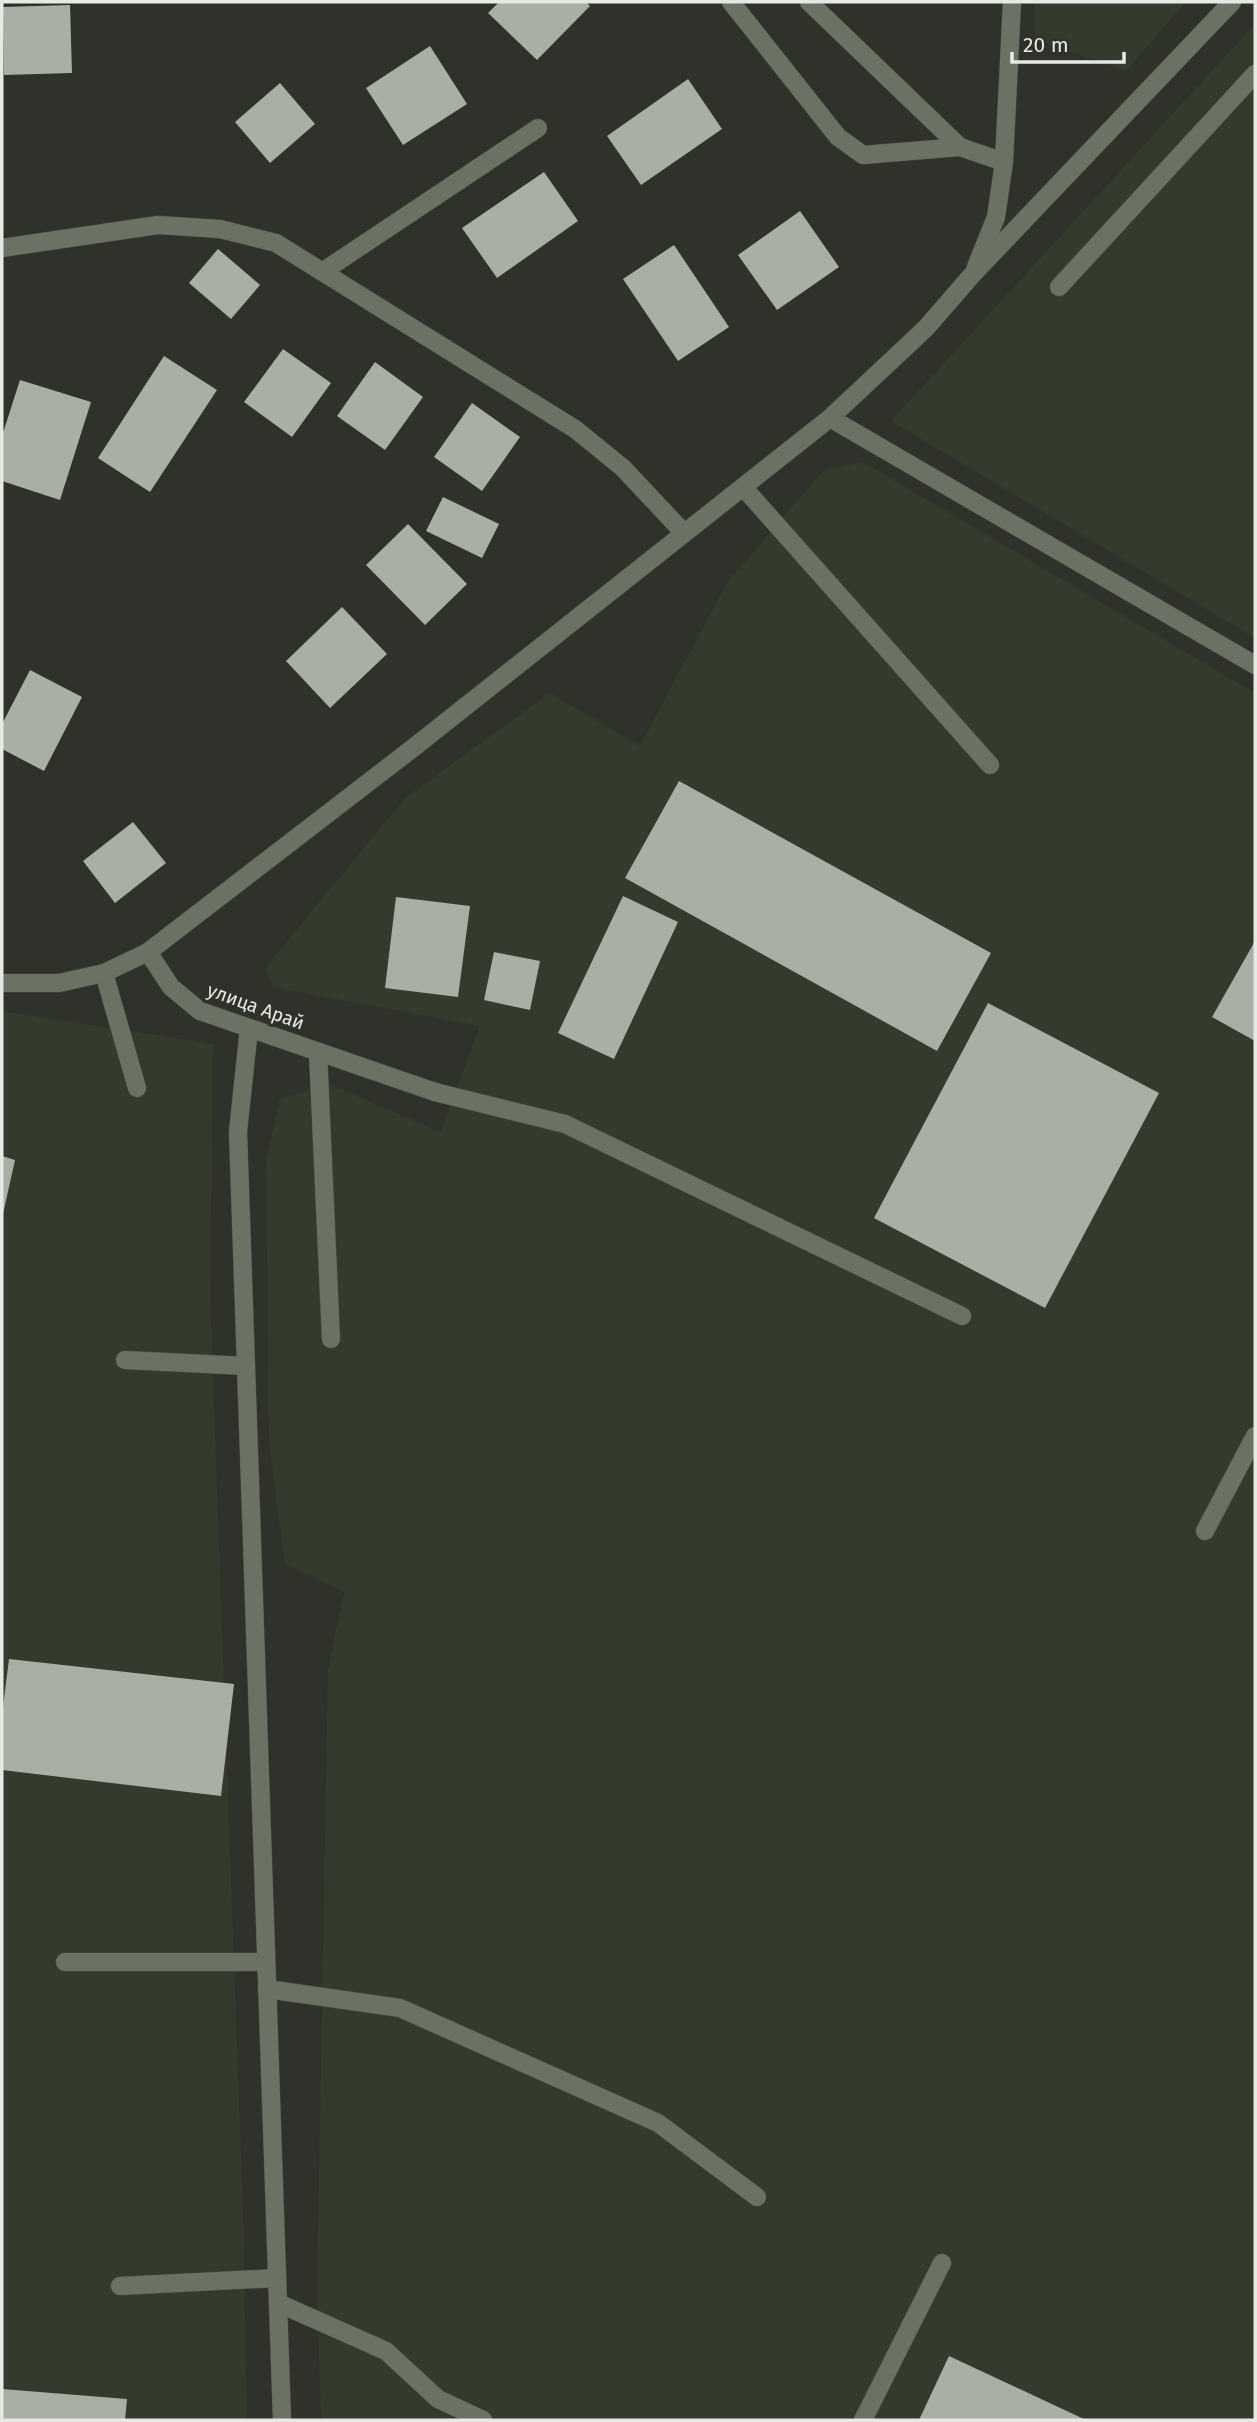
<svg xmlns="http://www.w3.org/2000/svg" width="1257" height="2422" font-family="'Fira Sans',sans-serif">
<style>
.built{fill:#343b2d}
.building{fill:#aaafa5}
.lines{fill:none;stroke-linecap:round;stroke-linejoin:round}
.lane-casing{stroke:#4c4f48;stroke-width:19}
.street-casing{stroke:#4c4f48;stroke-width:19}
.lane{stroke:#6b7263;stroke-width:18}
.street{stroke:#6b7263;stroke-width:18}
.labels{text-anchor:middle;stroke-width:7;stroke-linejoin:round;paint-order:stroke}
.street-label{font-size:19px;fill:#e7e9e4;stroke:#2f322a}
</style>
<rect width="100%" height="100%" fill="#2f322a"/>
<path class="built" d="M1035,2H1186L1126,71L1034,39Z
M1255,24V638L891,421Z
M863,462L1255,693V2420H321L317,2289L328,1670L344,1592L285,1564L269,1443L266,1159L280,1099L329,1084L440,1132L480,1026L272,987L266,967L405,798L550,693L640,746L728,581L824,470Z
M2,1011L213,1044L210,1295L243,2212L247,2420H2Z"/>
<path class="building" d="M499,2H586L590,6L537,60L488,13Z
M70,5L72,73L4,75L3,7Z
M430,46L467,104L403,145L366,88Z
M688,79L722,129L641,185L607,136Z
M280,83L315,124L270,163L235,122Z
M544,172L578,221L497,278L462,228Z
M800,211L839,267L777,310L738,255Z
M674,245L729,327L678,361L623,279Z
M218,249L260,285L231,319L189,283Z
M283,349L331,383L292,437L244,402Z
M164,356L217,390L150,492L98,458Z
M375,362L423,397L385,450L337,416Z
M20,380L91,402L60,500L2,481V436Z
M472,403L520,437L482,491L434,457Z
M443,497L499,524L482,558L426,531Z
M408,524L467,584L425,625L366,565Z
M342,607L387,654L330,708L286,661Z
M30,670L82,697L44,771L2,749V724Z
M679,781L991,953L937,1051L625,878Z
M133,822L166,863L115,903L83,861Z
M623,896L678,922L614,1059L558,1033Z
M396,897L470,906L458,997L385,988Z
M1255,941V1041L1212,1017Z
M494,952L540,961L530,1010L484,1000Z
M988,1003L1159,1093L1045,1308L874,1218Z
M2,1156L15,1160L3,1214H2Z
M9,1659L234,1684L221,1796L2,1770V1715Z
M949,2356L1086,2420H919Z
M2,2389L127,2399L125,2420H2Z"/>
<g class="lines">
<defs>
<path id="lane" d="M1059,287L1255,74
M743,487L990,765
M104,973L137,1088
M318,1052L331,1339
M435,1092L565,1124L962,1316
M125,1360L246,1366
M1205,1531L1255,1436
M65,1962H266
M267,1989L400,2008L658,2123L757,2197
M120,2286L277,2278
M278,2303L386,2351L438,2399L483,2420
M863,2420L942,2263"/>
<path id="street" d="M731,2L838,137L863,155L960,147
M809,2L960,147L1004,162
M2,248L158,225L220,229L276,243L575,429L623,468L684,533
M976,267L996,217L1004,162L1012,2
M322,272L538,128
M830,418L1255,665
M148,952L171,987L200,1011L435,1092
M2,983H59L104,973L148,952L413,748L830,418L926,328L972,275L1232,2
M249,1028L238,1132L282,2420"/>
</defs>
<use href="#lane" class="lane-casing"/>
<use href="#street" class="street-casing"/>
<use href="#lane" class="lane"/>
<use href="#street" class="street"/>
</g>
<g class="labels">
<g class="street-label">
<text transform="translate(256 1006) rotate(20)" y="7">улица Арай</text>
</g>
</g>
<rect width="1257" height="2422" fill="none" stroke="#e7e9e4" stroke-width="7"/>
<path d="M1012 52v10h112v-10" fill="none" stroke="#e7e9e4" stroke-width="3.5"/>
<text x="1023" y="52" font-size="21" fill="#e7e9e4" stroke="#2f322a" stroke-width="5" paint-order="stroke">20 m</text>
</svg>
